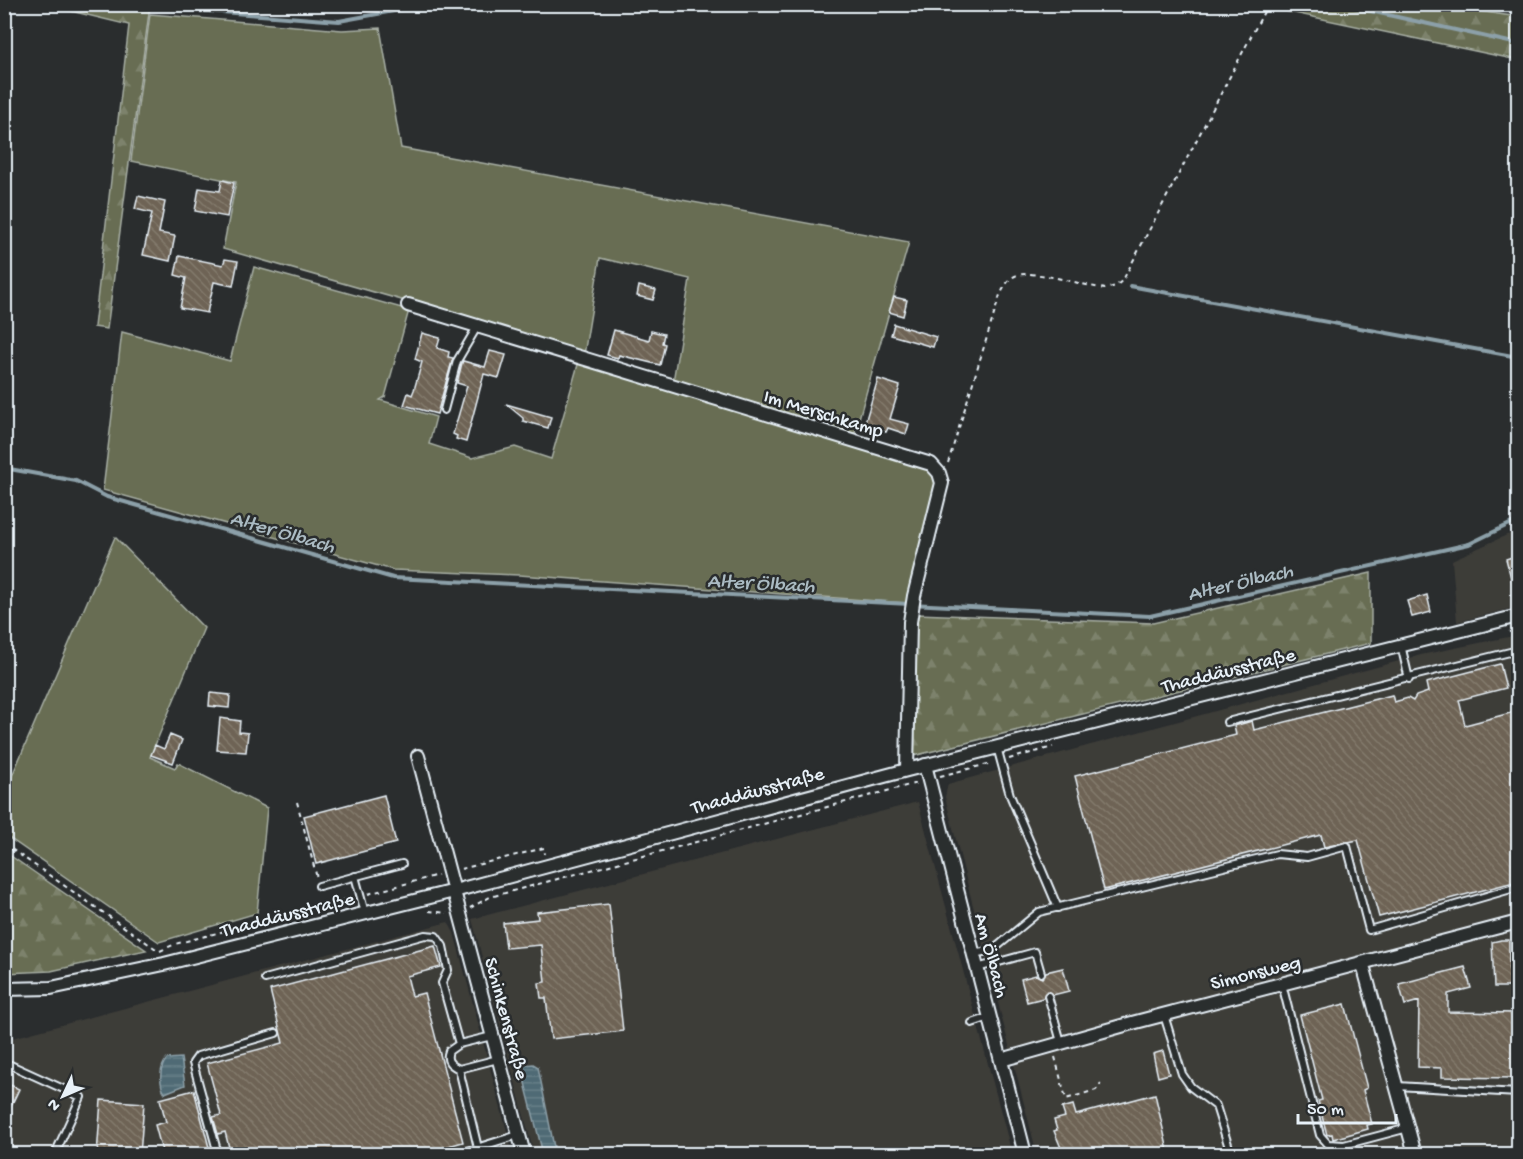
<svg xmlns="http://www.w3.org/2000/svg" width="1523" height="1159" font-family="'Gochi Hand',sans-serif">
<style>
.built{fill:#3e3d39}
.grass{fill:#676d52;stroke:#a8afa5;stroke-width:1.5}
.forest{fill:url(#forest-firs);stroke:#a8afa5;stroke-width:1.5}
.water{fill:url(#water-rules);stroke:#8ca0a9;stroke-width:1.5}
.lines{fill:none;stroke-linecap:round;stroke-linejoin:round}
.stream{stroke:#8ca0a9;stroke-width:4}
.building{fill:url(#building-back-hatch);stroke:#e8f1f8;stroke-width:1.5}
.lane-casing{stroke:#e8f1f8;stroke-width:10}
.street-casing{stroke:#e8f1f8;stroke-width:16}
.path{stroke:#e8f1f8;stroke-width:2;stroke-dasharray:4.5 4.5;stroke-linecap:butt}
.lane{stroke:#2a2d2e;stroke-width:6}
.street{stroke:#2a2d2e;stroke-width:12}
.labels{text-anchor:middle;stroke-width:5;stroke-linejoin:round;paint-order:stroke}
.street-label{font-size:20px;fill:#e8f1f8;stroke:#2a2d2e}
.water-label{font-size:21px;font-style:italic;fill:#abbbc3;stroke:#2a2d2e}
</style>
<defs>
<pattern id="forest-firs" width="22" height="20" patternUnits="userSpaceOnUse" patternTransform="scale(1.5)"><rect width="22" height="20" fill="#676d52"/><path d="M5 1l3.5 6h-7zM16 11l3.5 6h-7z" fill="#7d826c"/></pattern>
<pattern id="water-rules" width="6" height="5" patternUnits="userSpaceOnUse" patternTransform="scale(1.5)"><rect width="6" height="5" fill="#4f6a74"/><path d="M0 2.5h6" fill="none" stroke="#688089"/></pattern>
<pattern id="building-back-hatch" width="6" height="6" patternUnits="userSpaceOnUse" patternTransform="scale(1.5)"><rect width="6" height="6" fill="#6e6354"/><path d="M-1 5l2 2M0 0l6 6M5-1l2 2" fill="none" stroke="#837a6d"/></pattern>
</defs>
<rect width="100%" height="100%" fill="#2a2d2e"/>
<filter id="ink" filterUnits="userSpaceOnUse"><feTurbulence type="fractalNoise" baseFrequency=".0167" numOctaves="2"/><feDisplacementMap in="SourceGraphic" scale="12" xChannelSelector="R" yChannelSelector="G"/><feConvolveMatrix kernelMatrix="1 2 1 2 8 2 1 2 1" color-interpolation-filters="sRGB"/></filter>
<g filter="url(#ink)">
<path class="built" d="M1518,530V607L1457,622L1452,560Z
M1518,635V1154H1037L945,797L948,784L1421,655Z
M918,802L1012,1154H534L472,919Z
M448,922L454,933L513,1154H5V1040Z"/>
<path class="grass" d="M150,14L342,30L380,28L401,148L909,242L854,436L673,382L690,279L600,258L584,355L535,338L223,249L236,182L131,161Z
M254,267L409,310L385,397L380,400L436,417L429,444L472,458L515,447L551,459L579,361L928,468L937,483L906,603L519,575L393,570L103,490L122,332L230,361Z
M115,537L204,628L150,757L175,768L178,763L267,808L257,913L159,942L5,835V792Z"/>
<path class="forest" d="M1277,4L1440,5L1518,17V60L1275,9Z
M46,5H150L107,329L94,327L129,25Z
M1371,573V643L913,756L917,614L1153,623Z
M5,852L146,950L51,971L5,973Z"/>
<path class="water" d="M181,1058L185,1085L165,1093C159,1085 159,1067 167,1059Z
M533,1064L538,1067L554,1147L548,1152L542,1150L522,1071L525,1065Z"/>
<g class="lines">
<path class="stream" d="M118,4L339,21L432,4
M1339,4L1518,44
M1130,286L1518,357
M4,468L76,481L107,497L393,578L1150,616L1469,544L1518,520"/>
</g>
<path class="building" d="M222,180L234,183L227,217L195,211L199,188L220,191Z
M138,196L165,202L159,233L175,236L170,261L143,255L152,213L135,209Z
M179,256L223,265L225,259L238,261L233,286L214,282L207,313L180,308L186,278L175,275Z
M639,286L656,290L653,300L637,296Z
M894,297L907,300L903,316L889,312Z
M894,324L936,337L933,347L891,335Z
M614,330L649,340L651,331L664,334L662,343L665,344L660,365L619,355L618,358L607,355Z
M422,333L440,338L437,348L449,352L448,357L453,358L437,414L404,405L408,393L412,395L414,390L422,362L415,359Z
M490,351L506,355L499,378L484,374L466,442L456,439L457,436L453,434L467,386L457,383L462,363L463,361L485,367Z
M878,379L900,386L890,419L909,424L906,434L888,428L886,432L864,426Z
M506,404L551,417L548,428L523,421V418Z
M1518,555V593H1515L1506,559Z
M1427,595L1431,612L1412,617L1407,601Z
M1500,664L1506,688L1459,700L1465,725L1518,711V881L1379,917L1358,840L1324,847L1321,835L1104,890L1075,776L1236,735L1234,726L1252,721L1254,730L1392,695L1394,702L1408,698L1413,701L1416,696L1428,692L1426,683Z
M210,693L230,695L229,708L209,706Z
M220,718L240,721L239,732L248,733L246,752L217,750Z
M170,735L182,740L173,763L151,755L155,745L164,749Z
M384,795L396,843L316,864L304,816Z
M609,904L623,1031L551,1039L546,998H541L539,983L545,982L541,945L506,948L503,923L538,919L537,912Z
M1501,940H1509V969L1518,960V987H1494L1492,942Z
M435,946L441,967L407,976L412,996L424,993L463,1142L416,1155H231L225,1132L218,1134L213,1117L221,1115L207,1063L283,1043L270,990Z
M1465,967L1471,988L1448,994V1012L1518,1013V1078L1442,1077V1068L1418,1067L1419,1001L1405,1005L1399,984Z
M1063,968L1069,991L1053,995L1047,991L1043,998L1027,1002L1021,979L1036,975L1042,978L1046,972Z
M1345,1004L1367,1088L1363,1090L1372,1124L1367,1125L1368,1129L1333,1139L1332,1134L1327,1135L1318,1101L1322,1100L1300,1015Z
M1163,1051L1169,1074L1158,1077L1153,1054Z
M4,1082L19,1089L4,1121Z
M194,1090L211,1155H163L155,1125L166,1122L160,1099Z
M1155,1094L1169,1155H1064L1054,1131L1057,1130L1054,1120L1065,1117L1062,1108L1073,1105L1076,1115Z
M101,1100L144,1103L140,1155H97Z"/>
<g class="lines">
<defs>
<path id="lane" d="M444,410L457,361L477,327
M1401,645L1409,679
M1227,722L1518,650
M997,747L1010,795L1058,908
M355,876L365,913
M319,886L402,864
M973,954L993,950L1039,912L1277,854L1307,857L1347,846L1369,930L1518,887
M977,968L1035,952L1041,973
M265,979L425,935L436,936L443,946L448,970L442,983L459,1044
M1282,984L1320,1135L1328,1144L1344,1145L1408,1128
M1048,996L1061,1042
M1164,1015L1182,1074L1191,1087L1216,1106L1231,1154
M972,1023L990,1017
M4,1062L81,1097L55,1154
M459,1069L498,1059
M1397,1086L1518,1093
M478,1148L459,1069C451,1065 445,1061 449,1051L459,1044L492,1036
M218,1154L193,1063L198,1056L276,1033
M457,1154L518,1135"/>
<path id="street" d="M408,305L931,464L939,473L942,483L914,596L910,622L907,770
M418,756L524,1154
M925,765L1025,1154
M1363,965L1415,1154
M4,989L51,988L164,964L454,891L907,770L1518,616
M1001,1060L1132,1023L1518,922"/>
</defs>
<use href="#lane" class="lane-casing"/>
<use href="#street" class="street-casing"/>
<path class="path" d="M948,463L1000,295C1004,288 1007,280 1015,276C1031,268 1085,286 1105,289L1116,286L1123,280L1268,4
M1509,632L1518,630
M1009,759L1053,747
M940,776L992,763
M297,802L317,878
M4,844L159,951
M461,869L544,848L545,854
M368,894L438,875
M470,908L490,897L917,783
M429,911L447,913
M160,951L175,944L351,898
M1055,1057L1066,1099L1096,1090L1101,1083"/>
<use href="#lane" class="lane"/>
<use href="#street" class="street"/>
</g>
</g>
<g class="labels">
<g class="street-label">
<text transform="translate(824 412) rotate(17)" y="7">Im Merschkamp</text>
<text transform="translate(1228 669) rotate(-14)" y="7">Thaddäusstraße</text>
<text transform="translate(757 789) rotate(-15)" y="7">Thaddäusstraße</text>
<text transform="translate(287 913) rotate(-14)" y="7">Thaddäusstraße</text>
<text transform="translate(993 955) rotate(75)" y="7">Am Ölbach</text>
<text transform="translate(1255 971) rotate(-14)" y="7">Simonsweg</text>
<text transform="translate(508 1018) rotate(75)" y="7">Schinkenstraße</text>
</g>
<g class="water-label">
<text transform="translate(283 531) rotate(16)" y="7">Alter Ölbach</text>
<text transform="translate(1240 581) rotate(-13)" y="7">Alter Ölbach</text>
<text transform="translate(761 582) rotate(3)" y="7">Alter Ölbach</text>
</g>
</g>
<rect width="1523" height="1159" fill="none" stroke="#2a2d2e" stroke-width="24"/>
<rect x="12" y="12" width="1499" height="1135" fill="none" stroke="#e8f1f8" stroke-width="2" filter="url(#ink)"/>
<g transform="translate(63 1096) rotate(226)" stroke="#2a2d2e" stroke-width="4.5" paint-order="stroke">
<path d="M0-4.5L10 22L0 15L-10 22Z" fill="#e8f1f8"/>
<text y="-9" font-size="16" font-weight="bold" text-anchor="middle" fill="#e8f1f8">N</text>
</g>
<path d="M1298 1114v9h98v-9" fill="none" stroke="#e8f1f8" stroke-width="3"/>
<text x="1307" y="1114" font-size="18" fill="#e8f1f8" stroke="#2a2d2e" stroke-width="4.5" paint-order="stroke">50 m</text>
</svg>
